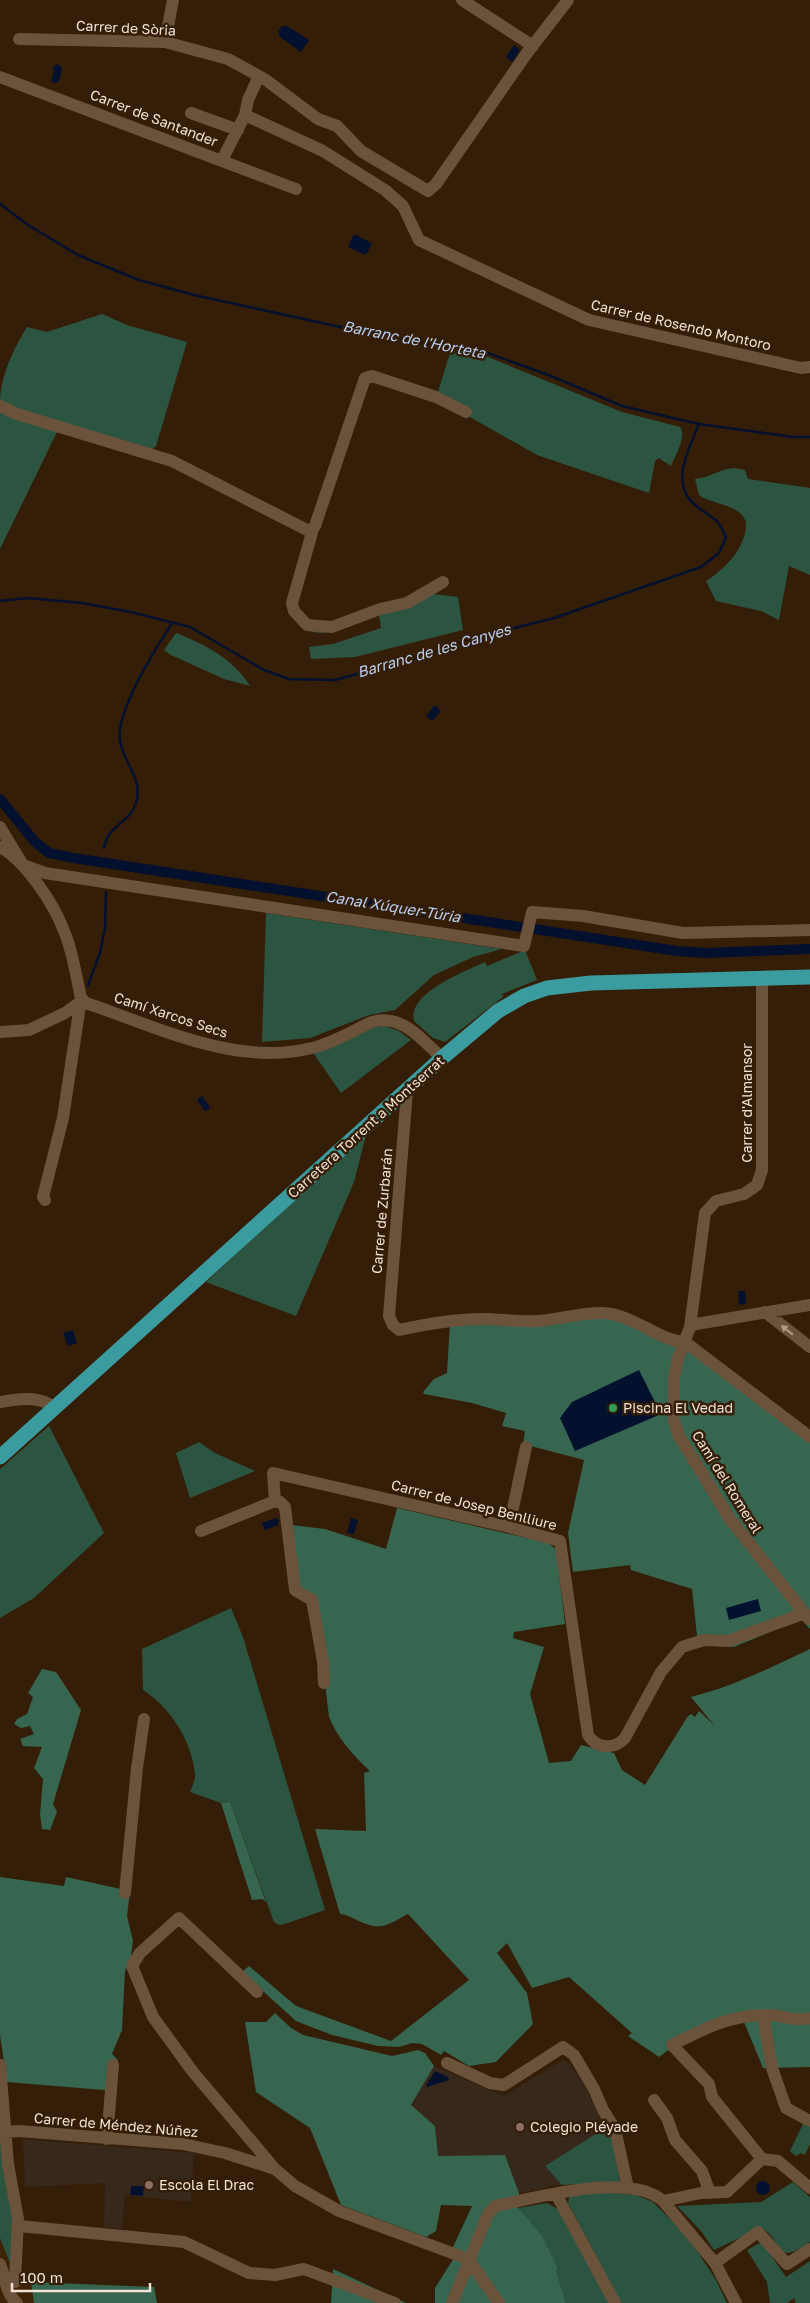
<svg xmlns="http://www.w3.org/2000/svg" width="810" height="2303" font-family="'Golos Text',sans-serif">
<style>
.built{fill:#3f2307}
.education{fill:#37281c}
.green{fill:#2c5541}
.forest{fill:#36664f}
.water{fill:#03102e}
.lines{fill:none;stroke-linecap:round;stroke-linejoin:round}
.stream{stroke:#03102e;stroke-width:2.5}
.canal{stroke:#03102e;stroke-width:10}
.minor{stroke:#6b523b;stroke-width:12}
.major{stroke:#3b9c9f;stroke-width:15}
.oneway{fill:#ae9a88}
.leisure-dot{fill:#2e9e5b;stroke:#341e08;stroke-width:2}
.education-dot{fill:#8d6e63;stroke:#341e08;stroke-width:2}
.labels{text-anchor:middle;stroke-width:5;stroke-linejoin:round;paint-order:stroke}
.street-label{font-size:14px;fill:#f1e2d5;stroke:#341e08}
.poi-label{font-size:14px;fill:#f1e2d5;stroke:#341e08;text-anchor:start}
.water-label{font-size:15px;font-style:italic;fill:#bacff4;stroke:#341e08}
</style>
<rect width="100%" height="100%" fill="#341e08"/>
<path class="built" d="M0,2238L13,2271L31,2282L34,2303H0Z"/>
<path class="education" d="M562,2060L568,2062L586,2088L604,2128L545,2166L562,2185H550L547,2188L519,2193L505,2155L438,2156L435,2126L411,2105L434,2066L504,2096Z
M23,2139L194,2153L191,2202L125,2195L122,2229L104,2227L105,2183L25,2187Z"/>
<path class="green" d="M102,314L127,325L187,342L156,446L149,452L0,404C0,377 13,350 27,327L47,332Z
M450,353L478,354L488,357L622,412L680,427C687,436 675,456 671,466L659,458L655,461L649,493L537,455L468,416L437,395Z
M0,410L58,430L0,549Z
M734,468L745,470L748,479L810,488V575L789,566L779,620L761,611L716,601L706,581C725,569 747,547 746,522C740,504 713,505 699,495L695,479C709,478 720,469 734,468Z
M433,594L458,597L463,630L355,657L311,659L309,647L333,644L381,628L379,615C359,622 334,636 312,632L304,618L317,623L333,621Z
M176,633C204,644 234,659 250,686L224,679L171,655L164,650Z
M266,913L502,949L473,957L434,975L395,1010L369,1015L310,1038L262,1042Z
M525,950L537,980L502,994L503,997L445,1042L433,1038L414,1021C407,993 466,971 485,962L487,966Z
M385,1026L399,1031L411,1040L341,1093L312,1051L376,1027Z
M366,1135L354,1182L296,1316L206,1282Z
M49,1426L104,1533L34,1598L0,1618V1469Z
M199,1442L215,1453L255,1471L190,1498L176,1453Z
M231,1608L243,1637L325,1910L285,1924L279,1925L274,1922L230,1802L221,1803L190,1792C192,1787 196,1779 195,1774C192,1741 170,1707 143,1690L142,1649Z
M803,2124L810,2127V2144L805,2155L801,2153L796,2156L790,2151Z
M608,2126L611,2129L620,2182L562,2185L545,2166Z
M0,2132L12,2204L13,2271L0,2238Z
M793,2182L810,2197V2242C772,2269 784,2238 761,2228L714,2250L701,2231L677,2206L761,2202Z
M607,2192L636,2195L653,2202L688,2237L716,2280L727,2303H621L568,2203L570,2195Z
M547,2203L558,2209L609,2303H566L556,2270L558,2269L518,2208Z
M762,2242L786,2277L810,2261V2303H795V2298L787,2303H770L767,2282L747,2250Z"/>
<path class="forest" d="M604,1313L685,1342L810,1434V1629L801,1619L734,1647L698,1645L692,1589L631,1570L630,1565L573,1572L568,1533L584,1460L523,1444L525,1431L502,1426L506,1413L472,1403L424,1394L423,1392L434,1379L447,1373L450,1323Z
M397,1508L548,1543L556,1549L565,1624L514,1632L513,1638L544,1647L530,1694L549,1763L571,1761L581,1745L614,1753L622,1770L645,1785L688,1716L691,1714L695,1717L699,1711L714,1725L691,1697C734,1686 770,1668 810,1649V2067L763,2068L744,2022L724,2024L671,2048L659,2057L628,2036L632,2033L569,1977L532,1988L507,1943L497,1953L527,1993L533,2024L496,2062L469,2066L444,2051L441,2055L422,2044L412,2043L399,2047L378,2046L332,2035L296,2021L242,1972L249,1966L296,2006L391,2041L469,1980L408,1914C400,1918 390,1925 382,1926C367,1929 352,1915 340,1914L315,1829L366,1831L364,1773L370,1771C353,1755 338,1739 329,1717L315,1600L299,1588L291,1525L325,1529L386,1549Z
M42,1669L56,1672L81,1710L53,1804L57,1812L50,1830L42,1829L40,1814L43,1779L34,1768L42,1747L23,1746L20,1739L34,1734L30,1726L21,1728L14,1724L17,1719L27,1714L33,1697L28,1693Z
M230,1802L266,1902L262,1899L252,1900L221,1803Z
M0,1877L64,1886L66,1877L130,1891L127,1916L133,1941L131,1956L125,1971L122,2030L112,2054L118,2060L116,2091L7,2082L0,2035Z
M275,2013L291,2028L303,2035L392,2056L418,2050L425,2053L434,2066L411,2105L435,2126L438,2156L505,2155L519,2193L518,2208L542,2236L558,2269L556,2270L566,2303H435V2288L454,2258L453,2247L472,2206L441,2205L436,2231L426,2237L341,2205L310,2128L256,2092L245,2022H266Z
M333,2269L406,2303H331Z
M31,2282L154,2287L157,2303H34Z"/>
<path class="water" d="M282,26H287L309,40L301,52L280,37L278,32Z
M514,45L520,50L512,62L506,57Z
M57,64L61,66L62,70L59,81L54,84L51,80L54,72L53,67Z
M354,234L372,243L366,255L348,247Z
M435,705L441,711L432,721L426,716Z
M202,1096L210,1107L207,1111H205L197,1100Z
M738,1291H745L746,1304L739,1305Z
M73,1330L77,1343L68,1346L63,1333Z
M639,1370L661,1414L575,1451L560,1418L572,1402Z
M276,1518L279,1520L278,1525L265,1530L262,1523Z
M351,1518L358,1520L354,1534L347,1533Z
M758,1599L761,1611L729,1620L726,1608Z
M435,2071L448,2077L449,2080L427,2087L426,2085Z
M756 2188a7 7 0 1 1 14 0a7 7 0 1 1-14 0Z
M131,2186H144L143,2196L130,2195Z"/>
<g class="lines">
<path class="stream" d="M0,204L28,225L78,255L139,280L194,295L386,337L452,348L477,349L551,376L622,406L699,424L793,437H810
M0,601L28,598L82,603L131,612L190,627L264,670L289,679L335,680L419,657L467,640L554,618L701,567L719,553L726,538C717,514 710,519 693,503C670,482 690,447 699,424
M104,848C108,825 130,823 136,803C144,780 123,762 120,741C115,712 156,648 172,623
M88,985L100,953L105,928L106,892"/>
<path class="canal" d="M0,799L34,841L49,853L74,858L677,951L706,953L810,949"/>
<path class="minor" d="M462,0L533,46
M19,39L165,42L228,59L266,80L318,119L337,126L361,151L428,191L436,184L527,53L568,0
M165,42L173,0
M0,77L296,189
M191,113L238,130
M245,115L323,151L385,190L403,206L419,240L589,320L801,368L810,367
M222,160L245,115L248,100L259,76
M0,406L17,414L172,461L309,531L315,526L365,378L372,376L436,397L466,412
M313,529L292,603L294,611L307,625L332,627L380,609L407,603L443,582
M0,827L23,865L45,873L524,946L532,912L583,916L683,933L810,930
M0,847C25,860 54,904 64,931C73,952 76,976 81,998L86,1003C157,1027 236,1067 312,1048C333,1043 352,1031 372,1022C402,1013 422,1040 442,1058
M762,979V1170L757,1185L744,1194L716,1201L705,1213L690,1327L677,1361L674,1378V1421L679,1436L730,1519L809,1619
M0,1032L29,1030L65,1013L83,1000
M407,1091L389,1316L393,1325L399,1330C427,1324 454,1319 482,1319C500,1319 518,1322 536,1321C558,1320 581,1312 604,1313C634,1315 657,1340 685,1342L810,1437
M45,1200L43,1197L63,1118L80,1005
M765,1312L810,1347
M690,1327L696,1324L810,1305
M0,1402C20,1399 38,1395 55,1408
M275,1501L280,1502L285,1507L295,1590L312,1600L323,1662L324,1683
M509,1527L526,1447
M201,1531L275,1501L273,1473L509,1527L560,1541L588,1735C597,1749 614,1750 625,1738L661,1672L682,1647L704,1640L728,1641L805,1613
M125,1893L137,1768L144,1719
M257,1992L179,1918L140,1953L132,1966L153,2017L193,2072L275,2169
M763,2015L772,2068L786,2108L810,2121
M447,2063L490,2083L504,2085L563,2047L574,2055L594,2089L603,2110L615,2129L628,2188
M0,2065L8,2164L18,2219L15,2282
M654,2100L667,2118L675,2140L702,2171L710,2193
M5,2132L19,2131L183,2144L225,2153L275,2169L295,2186L339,2211L468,2259L499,2303
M107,2139L113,2065
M762,2159L712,2097L709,2084L672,2045C703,2029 732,2014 768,2015C784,2015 792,2022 810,2018
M556,2194L615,2303
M663,2201L701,2193L727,2192L762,2159L778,2161L810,2188
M19,2226L184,2242L249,2273L275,2275L304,2269L395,2303
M715,2263L758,2232L787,2264L810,2249
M0,2264C6,2278 5,2293 17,2303
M452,2303L488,2214L495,2206C536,2198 630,2171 663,2201L715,2263L736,2303"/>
<path class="major" d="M0,1457L442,1058L498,1011L524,996L547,988L591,983L810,977"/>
</g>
<defs><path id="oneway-solid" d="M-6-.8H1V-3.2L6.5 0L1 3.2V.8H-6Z" transform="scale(1.25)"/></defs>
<use class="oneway" href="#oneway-solid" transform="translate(787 1330) rotate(-142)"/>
<circle class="leisure-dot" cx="613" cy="1408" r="5"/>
<g class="education-dot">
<circle cx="520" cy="2127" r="5"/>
<circle cx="149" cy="2185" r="5"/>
</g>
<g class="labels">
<g class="street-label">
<text transform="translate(126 28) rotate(3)" y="5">Carrer de Sòria</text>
<text transform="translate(154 118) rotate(21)" y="5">Carrer de Santander</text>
<text transform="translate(681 325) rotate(13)" y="5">Carrer de Rosendo Montoro</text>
<text transform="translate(171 1015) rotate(18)" y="5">Camí Xarcos Secs</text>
<text transform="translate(747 1103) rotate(-90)" y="5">Carrer d'Almansor</text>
<text transform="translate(366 1127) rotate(-42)" y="5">Carretera Torrent a Montserrat</text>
<text transform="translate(382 1211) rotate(-85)" y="5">Carrer de Zurbarán</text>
<text transform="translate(727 1482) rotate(58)" y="5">Camí del Romeral</text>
<text transform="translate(474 1505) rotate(14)" y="5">Carrer de Josep Benlliure</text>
<text transform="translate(116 2125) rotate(5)" y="5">Carrer de Méndez Núñez</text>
</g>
<g class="poi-label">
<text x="623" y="1413">Piscina El Vedad</text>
<text x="530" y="2132">Colegio Pléyade</text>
<text x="159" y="2190">Escola El Drac</text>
</g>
<g class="water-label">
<text transform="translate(414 340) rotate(11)" y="5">Barranc de l'Horteta</text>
<text transform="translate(434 651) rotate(-16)" y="5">Barranc de les Canyes</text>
<text transform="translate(393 907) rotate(9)" y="5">Canal Xúquer-Túria</text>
</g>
</g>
<path d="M12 2283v8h138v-8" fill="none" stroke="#f1e2d5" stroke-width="2.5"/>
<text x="20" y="2283" font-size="15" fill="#f1e2d5" stroke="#341e08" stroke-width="4" paint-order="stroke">100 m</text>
</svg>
